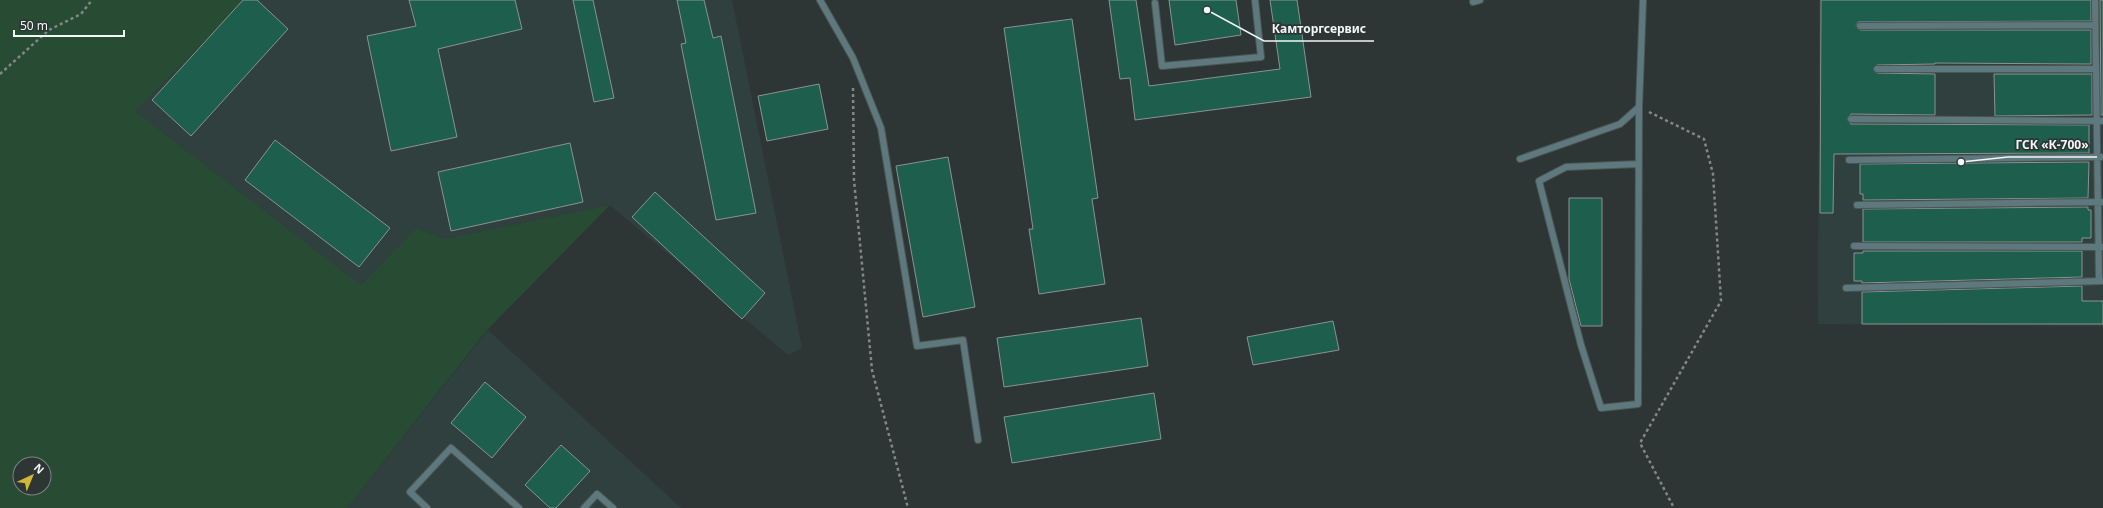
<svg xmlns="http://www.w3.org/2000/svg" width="2103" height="508" font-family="'Noto Sans',sans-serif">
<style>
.built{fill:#30403f}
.green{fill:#274c33;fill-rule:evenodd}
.building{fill:#1d5e4c;stroke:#8b9390}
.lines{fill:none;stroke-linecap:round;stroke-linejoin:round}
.service-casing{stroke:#4d5554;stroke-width:8}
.path{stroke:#828888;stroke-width:2.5;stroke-dasharray:3 3;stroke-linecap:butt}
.service{stroke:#5e797d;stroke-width:6}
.leader{fill:none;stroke:#f1f6f6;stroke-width:1.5}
.callout-dot{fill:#f1f6f6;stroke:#2e3635;stroke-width:1.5}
.callout-label{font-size:12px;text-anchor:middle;font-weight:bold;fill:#f1f6f6;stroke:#2e3635;stroke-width:3.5;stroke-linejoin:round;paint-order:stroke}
</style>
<rect width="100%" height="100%" fill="#2e3635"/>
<path class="built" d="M246,0H732L802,348L788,355L610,205L445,239L416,228L361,285L135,111Z
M1819,0H2103V326L1818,324Z
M488,330L681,508H347Z"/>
<path class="green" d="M0,0H246L135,111L361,285L416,228L445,239L610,205L487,330L347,508H0ZM20,464H44V488H20Z"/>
<path class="building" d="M243,0H257L288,29L191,136L152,100Z
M409,0H515L522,29L438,49L457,137L391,151L367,36L416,26Z
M573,0H593L614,98L594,102Z
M677,0H704L713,38L721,36L756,213L716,220L681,44L686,43Z
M1109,0H1136L1149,86L1280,69L1270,0H1297L1311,97L1135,120L1130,78L1120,79Z
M1169,0H1236L1241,35L1175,45Z
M1821,0H2091V21L1858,22L1856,26L1860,30H2091V64L1935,63V64L1877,65L1873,69L1877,73L1935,74V115L1851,114L1847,119L1851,124L2089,125V153L1834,154L1833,213H1820Z
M2100,0H2103V115H2101Z
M1072,19L1098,198L1092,199L1105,284L1039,294L1029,229H1033L1004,28Z
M1994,74H2092V115L1995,116Z
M819,84L828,129L767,141L758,96Z
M275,140L390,228L359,267L245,180Z
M570,143L583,202L451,231L438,172Z
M948,157L975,307L923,317L896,166Z
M2089,162L2088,198L1863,200V194H1860V164Z
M655,192L765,293L742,319L632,217Z
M1569,198H1602V326H1581L1569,279Z
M2088,207V210H2091V238H2082V242H1863V209Z
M1863,251H2082V277L1862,283V281H1854V253H1863Z
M2082,286V301H2103V324H1862V292Z
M1141,318L1148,366L1004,387L997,338Z
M1333,321L1339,350L1253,365L1247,337Z
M485,382L526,417L492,458L451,423Z
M1154,393L1161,439L1012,463L1004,417Z
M561,445L590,471L556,508H550L525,485Z"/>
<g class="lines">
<defs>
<path id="service" d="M820,0L853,58L881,128L917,346L963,340L978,440
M2095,0L2099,281
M1473,2L1480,0
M1155,3L1162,66L1261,57L1255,0
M1860,26L2095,25
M1877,69H2096
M1851,119L2103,121
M1520,159L1620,124L1639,107L1643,0
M1849,160L2103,157
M1638,164L1566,167L1539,181L1581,345L1601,408L1638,404L1639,107
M1857,205L2103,202
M1854,246L2103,247
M1846,288L2103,281
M427,508L410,492L451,448L519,508
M584,508L597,494L613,508"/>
</defs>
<use href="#service" class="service-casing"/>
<path class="path" d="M0,74L49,30L81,14L92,0
M853,88L854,180L872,370L908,508
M1649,112L1704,139L1713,174L1721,301L1640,443L1674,508"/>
<use href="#service" class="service"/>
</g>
<path class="leader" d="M1207 10L1264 41H1374M1961 162L2008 157H2097"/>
<g class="callout-dot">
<circle cx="1207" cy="10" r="4"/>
<circle cx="1961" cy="162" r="4"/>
</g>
<g class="callout-label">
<text x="1319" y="33">Камторгсервис</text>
<text x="2052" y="149">ГСК «К-700»</text>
</g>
<g transform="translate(32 476) rotate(44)"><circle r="19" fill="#2e3635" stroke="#7c8382"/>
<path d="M0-3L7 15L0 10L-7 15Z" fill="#d0b836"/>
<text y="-6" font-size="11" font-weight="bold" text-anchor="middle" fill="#f1f6f6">N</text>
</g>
<path d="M14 30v6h110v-6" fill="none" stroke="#f1f6f6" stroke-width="2"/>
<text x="20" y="30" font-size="12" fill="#f1f6f6" stroke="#2e3635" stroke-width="3" paint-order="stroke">50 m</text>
</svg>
